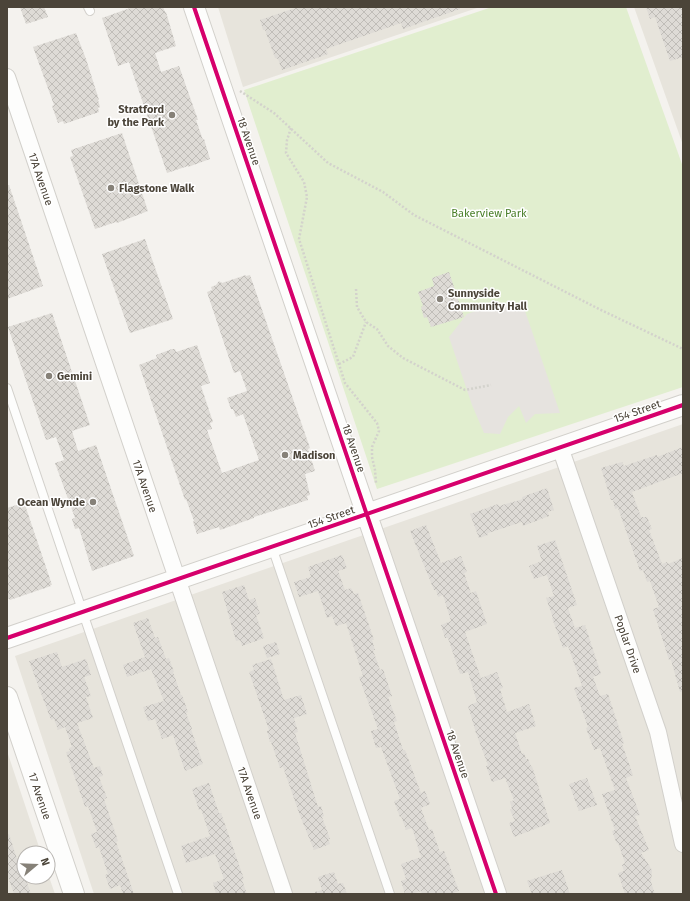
<svg xmlns="http://www.w3.org/2000/svg" width="690" height="901" font-family="'Fira Sans',sans-serif">
<style>
.residential{fill:#e7e4dc}
.green{fill:#e1eecf}
.parking{fill:#e6e3df}
.building{fill:url(#building-cross-hatch)}
.lines{fill:none;stroke-linecap:round;stroke-linejoin:round}
.service-casing{stroke:#d2d0cb;stroke-width:10}
.minor-casing{stroke:#d2d0cb;stroke-width:18}
.tertiary-casing{stroke:#d2d0cb;stroke-width:22}
.path{stroke:#d3d2cc;stroke-width:2.5;stroke-dasharray:2 2;stroke-linecap:butt}
.service{stroke:#fdfdfc;stroke-width:8}
.minor{stroke:#fdfdfc;stroke-width:16}
.tertiary{stroke:#fdfdfc;stroke-width:20}
.cycleway-casing{stroke:#fff;stroke-width:6}
.cycleway{stroke:#d6006c;stroke-width:4}
.poi-dot{fill:#868178;stroke:#fff;stroke-width:1.5}
.labels{text-anchor:middle;stroke-width:3;stroke-linejoin:round;paint-order:stroke}
.poi-label{font-size:11px;font-weight:bold;fill:#4b4439;stroke:#fff;text-anchor:start}
.street-label{font-size:11px;fill:#4b4439;stroke:#fff}
.park-label{font-size:11px;fill:#4a7f2a;stroke:#fff}
</style>
<defs>
<pattern id="building-cross-hatch" width="8" height="8" patternUnits="userSpaceOnUse"><rect width="8" height="8" fill="#dedbd6"/><path d="M0 0l8 8M0 8l8-8" fill="none" stroke="#c0bdb8"/></pattern>
</defs>
<rect width="100%" height="100%" fill="#f4f2ee"/>
<path class="residential" d="M218,7H480L243,87Z
M634,7H683V145Z
M683,424V894H94L15,656Z
M7,751L41,853H24V877H48V874L55,894H7Z"/>
<path class="green" d="M492,7H626L683,167V387L377,489L244,90Z"/>
<path class="parking" d="M499,303L524,308L560,413L535,414L526,423L519,406L508,417L500,434L484,433L472,405L449,337L467,314Z"/>
<path class="building" d="M20,7H44L48,17L26,24Z
M133,7H163L165,12H166L176,46L155,53L161,72L179,66L198,120H196L203,140L204,139L210,159L188,167V166L167,173L129,62L118,66L102,18Z
M298,7H460V9L403,29L401,23L326,49L328,54L282,70L278,59L275,58L265,30H263L260,20Z
M646,7H683V57L670,61L655,17L650,19Z
M76,33L86,59L99,100H98L100,107L98,108L99,112L64,124L63,121L58,123L52,106L54,105L33,47Z
M122,133L148,211L117,223L116,222L95,229L70,157L73,156L71,150Z
M7,185H9L43,286L7,299Z
M145,239L173,319L130,333L102,254Z
M449,272L464,317L431,327L427,317L424,318L421,307L423,306L418,292L434,286L432,278Z
M246,275V276L250,275L310,448L308,449L315,471L305,474L310,495L307,496L308,500L254,517V518L220,530L219,527L197,534L193,522L194,521L186,499L185,500L139,365L157,358L156,355L172,349H175L176,352L197,345L210,383L201,386L213,422L210,423L212,429L207,430L222,473L259,460L243,414L236,417L233,409H231L227,398L247,391L240,371L234,373L207,292L212,290L211,287L216,285L219,281L222,283Z
M52,313L90,425L72,431L78,451L96,445L134,556L92,571L79,528L75,529L72,519L75,518L55,463L64,460L56,437L46,440L8,327Z
M683,447V473L632,492L641,517H647L652,529L649,530L662,564L667,562L668,564L683,558V691L680,692L671,660H669L653,609L659,607L650,581L647,582L643,570L640,571L618,508L615,509L613,500H611L601,468L622,462L624,466L657,455V457Z
M547,488L554,510L548,512L549,516L523,526L522,522L488,533V535L479,538L470,514L498,504L499,506L523,499L522,497Z
M23,503V505H25L52,585H50L51,586L10,600L9,599H7V508Z
M426,525L441,563L461,556L467,572L464,573L471,593L476,591L487,624L465,632L481,678L497,672L503,688L500,689L507,712L529,704L536,726L515,733L522,754L524,753L526,759H528L531,766H532L550,823L514,837L509,823L515,821L510,810L512,809L510,802L514,800L505,778L492,782L486,766L488,765L476,733L468,706L477,702L468,672L460,674L448,638H445L441,625L451,621L443,595L438,597L436,590H434L410,531Z
M555,540L577,605L568,608L575,628L585,625L601,674L593,677L600,696L608,694L624,743L622,744L633,775L626,778L640,815L635,816L649,850L641,853L652,870L651,882L655,894H625L618,873L624,871L622,865L625,863L618,843L617,844L612,831L615,830L602,794L615,790L600,748L594,750L586,728L588,727L574,688L582,686L568,646L563,648L552,618H553L546,598L554,596L547,575L534,579L529,566L542,561L537,546Z
M342,555L347,568L338,571L345,590L351,588L354,594L358,593L374,640H372L375,650H373L380,670L383,669L392,696L388,697L397,721L394,722L403,750H405L421,793L425,791L430,804L421,808L429,830L432,829L440,852L444,851L459,891L450,894H422L421,891L411,894H405L401,881L406,879L401,864L421,857L412,828L406,830L401,816L400,817L394,801L400,799L381,747L376,748L371,731L378,729L359,677L363,676L346,623L336,626L332,616L327,618L318,591L299,597L294,582L311,577L308,567Z
M244,585L249,600L255,598L260,614L256,615L264,638L242,646L240,640L236,641L222,592Z
M148,618L155,638L158,637L166,659L169,658L174,672H173L181,695H182L188,712L186,713L192,729H191L203,764L185,771L173,735L162,739L155,719L148,721L143,707L164,701L151,669L127,677L123,665L145,657L133,623Z
M276,642L280,654L267,658L263,646Z
M57,652L62,667L86,659L91,675L84,677L91,696L86,697L93,718L77,723L94,768L100,766L103,776L99,777L107,798L104,799L118,841L116,842L134,894H123L120,885L110,889L105,875L108,874L99,847L96,848L91,834L97,832L88,806L85,807L66,752L70,751L69,748L72,747L65,727L58,730L54,719L51,720L29,661Z
M271,659L284,700L301,695L307,714L294,718L298,732L295,733L318,807L321,806L324,816L322,817L330,839H328L330,844L314,850L299,813L283,767L280,768L271,742H270L267,731L269,730L249,672L254,670L252,665Z
M587,778L597,805L579,811L569,784Z
M209,783L219,813H221L244,879L242,880L247,894H216L213,883L224,879L215,854L186,863L181,846L210,836L201,809L199,810L192,789Z
M9,834L17,859L18,858L31,894H14L7,874V835Z
M562,870L570,894H532L527,881Z
M334,872L338,884L343,883L347,894H315V892L322,890L318,877Z"/>
<g class="lines">
<defs>
<path id="service" d="M88,7L90,11
M7,388L178,894
M272,547L390,894"/>
<path id="minor" d="M7,77L284,894
M560,447L658,732L683,844"/>
<path id="tertiary" d="M194,7L496,894
M7,638L683,405
M7,697L74,894"/>
</defs>
<use href="#service" class="service-casing"/>
<use href="#minor" class="minor-casing"/>
<use href="#tertiary" class="tertiary-casing"/>
<path class="path" d="M240,91L274,113L328,163L383,192L414,215L601,310L683,349
M291,128L287,140L286,153L304,182L307,197L299,239L345,383L377,423L379,431L372,447V457L375,470L376,483
M356,289L357,307L366,322L377,329L388,346L403,358L465,390L491,385
M339,364L353,357L366,322"/>
<use href="#service" class="service"/>
<use href="#minor" class="minor"/>
<use href="#tertiary" class="tertiary"/>
<defs>
<path id="cycleway" d="M194,7L496,894
M7,638L683,405"/>
</defs>
<use href="#cycleway" class="cycleway-casing"/>
<use href="#cycleway" class="cycleway"/>
</g>
<g class="poi-dot">
<circle cx="172" cy="115" r="4"/>
<circle cx="111" cy="188" r="4"/>
<circle cx="440" cy="299" r="4"/>
<circle cx="49" cy="376" r="4"/>
<circle cx="285" cy="455" r="4"/>
<circle cx="93" cy="502" r="4"/>
</g>
<g class="labels">
<g class="poi-label">
<text x="164" y="113" text-anchor="end">Stratford<tspan x="164" dy="13">by the Park</tspan></text>
<text x="119" y="192">Flagstone Walk</text>
<text x="448" y="297">Sunnyside<tspan x="448" dy="13">Community Hall</tspan></text>
<text x="57" y="380">Gemini</text>
<text x="293" y="459">Madison</text>
<text x="85" y="506" text-anchor="end">Ocean Wynde</text>
</g>
<g class="street-label">
<text transform="translate(249 141) rotate(71)" y="4">18 Avenue</text>
<text transform="translate(41 179) rotate(71)" y="4">17A Avenue</text>
<text transform="translate(637 411) rotate(-19)" y="4">154 Street</text>
<text transform="translate(354 448) rotate(71)" y="4">18 Avenue</text>
<text transform="translate(145 486) rotate(71)" y="4">17A Avenue</text>
<text transform="translate(331 517) rotate(-19)" y="4">154 Street</text>
<text transform="translate(628 644) rotate(71)" y="4">Poplar Drive</text>
<text transform="translate(458 754) rotate(71)" y="4">18 Avenue</text>
<text transform="translate(250 793) rotate(71)" y="4">17A Avenue</text>
<text transform="translate(40 796) rotate(71)" y="4">17 Avenue</text>
</g>
<g class="park-label">
<text x="489" y="217">Bakerview Park</text>
</g>
</g>
<rect width="690" height="901" fill="none" stroke="#4b4439" stroke-width="16"/>
<g transform="translate(36 865) rotate(71)"><circle r="19" fill="#ffffff" stroke="#b7b4b0"/>
<path d="M0-3L7 15L0 10L-7 15Z" fill="#868178"/>
<text y="-6" font-size="11" font-weight="bold" text-anchor="middle" fill="#4b4439">N</text>
</g>
</svg>
